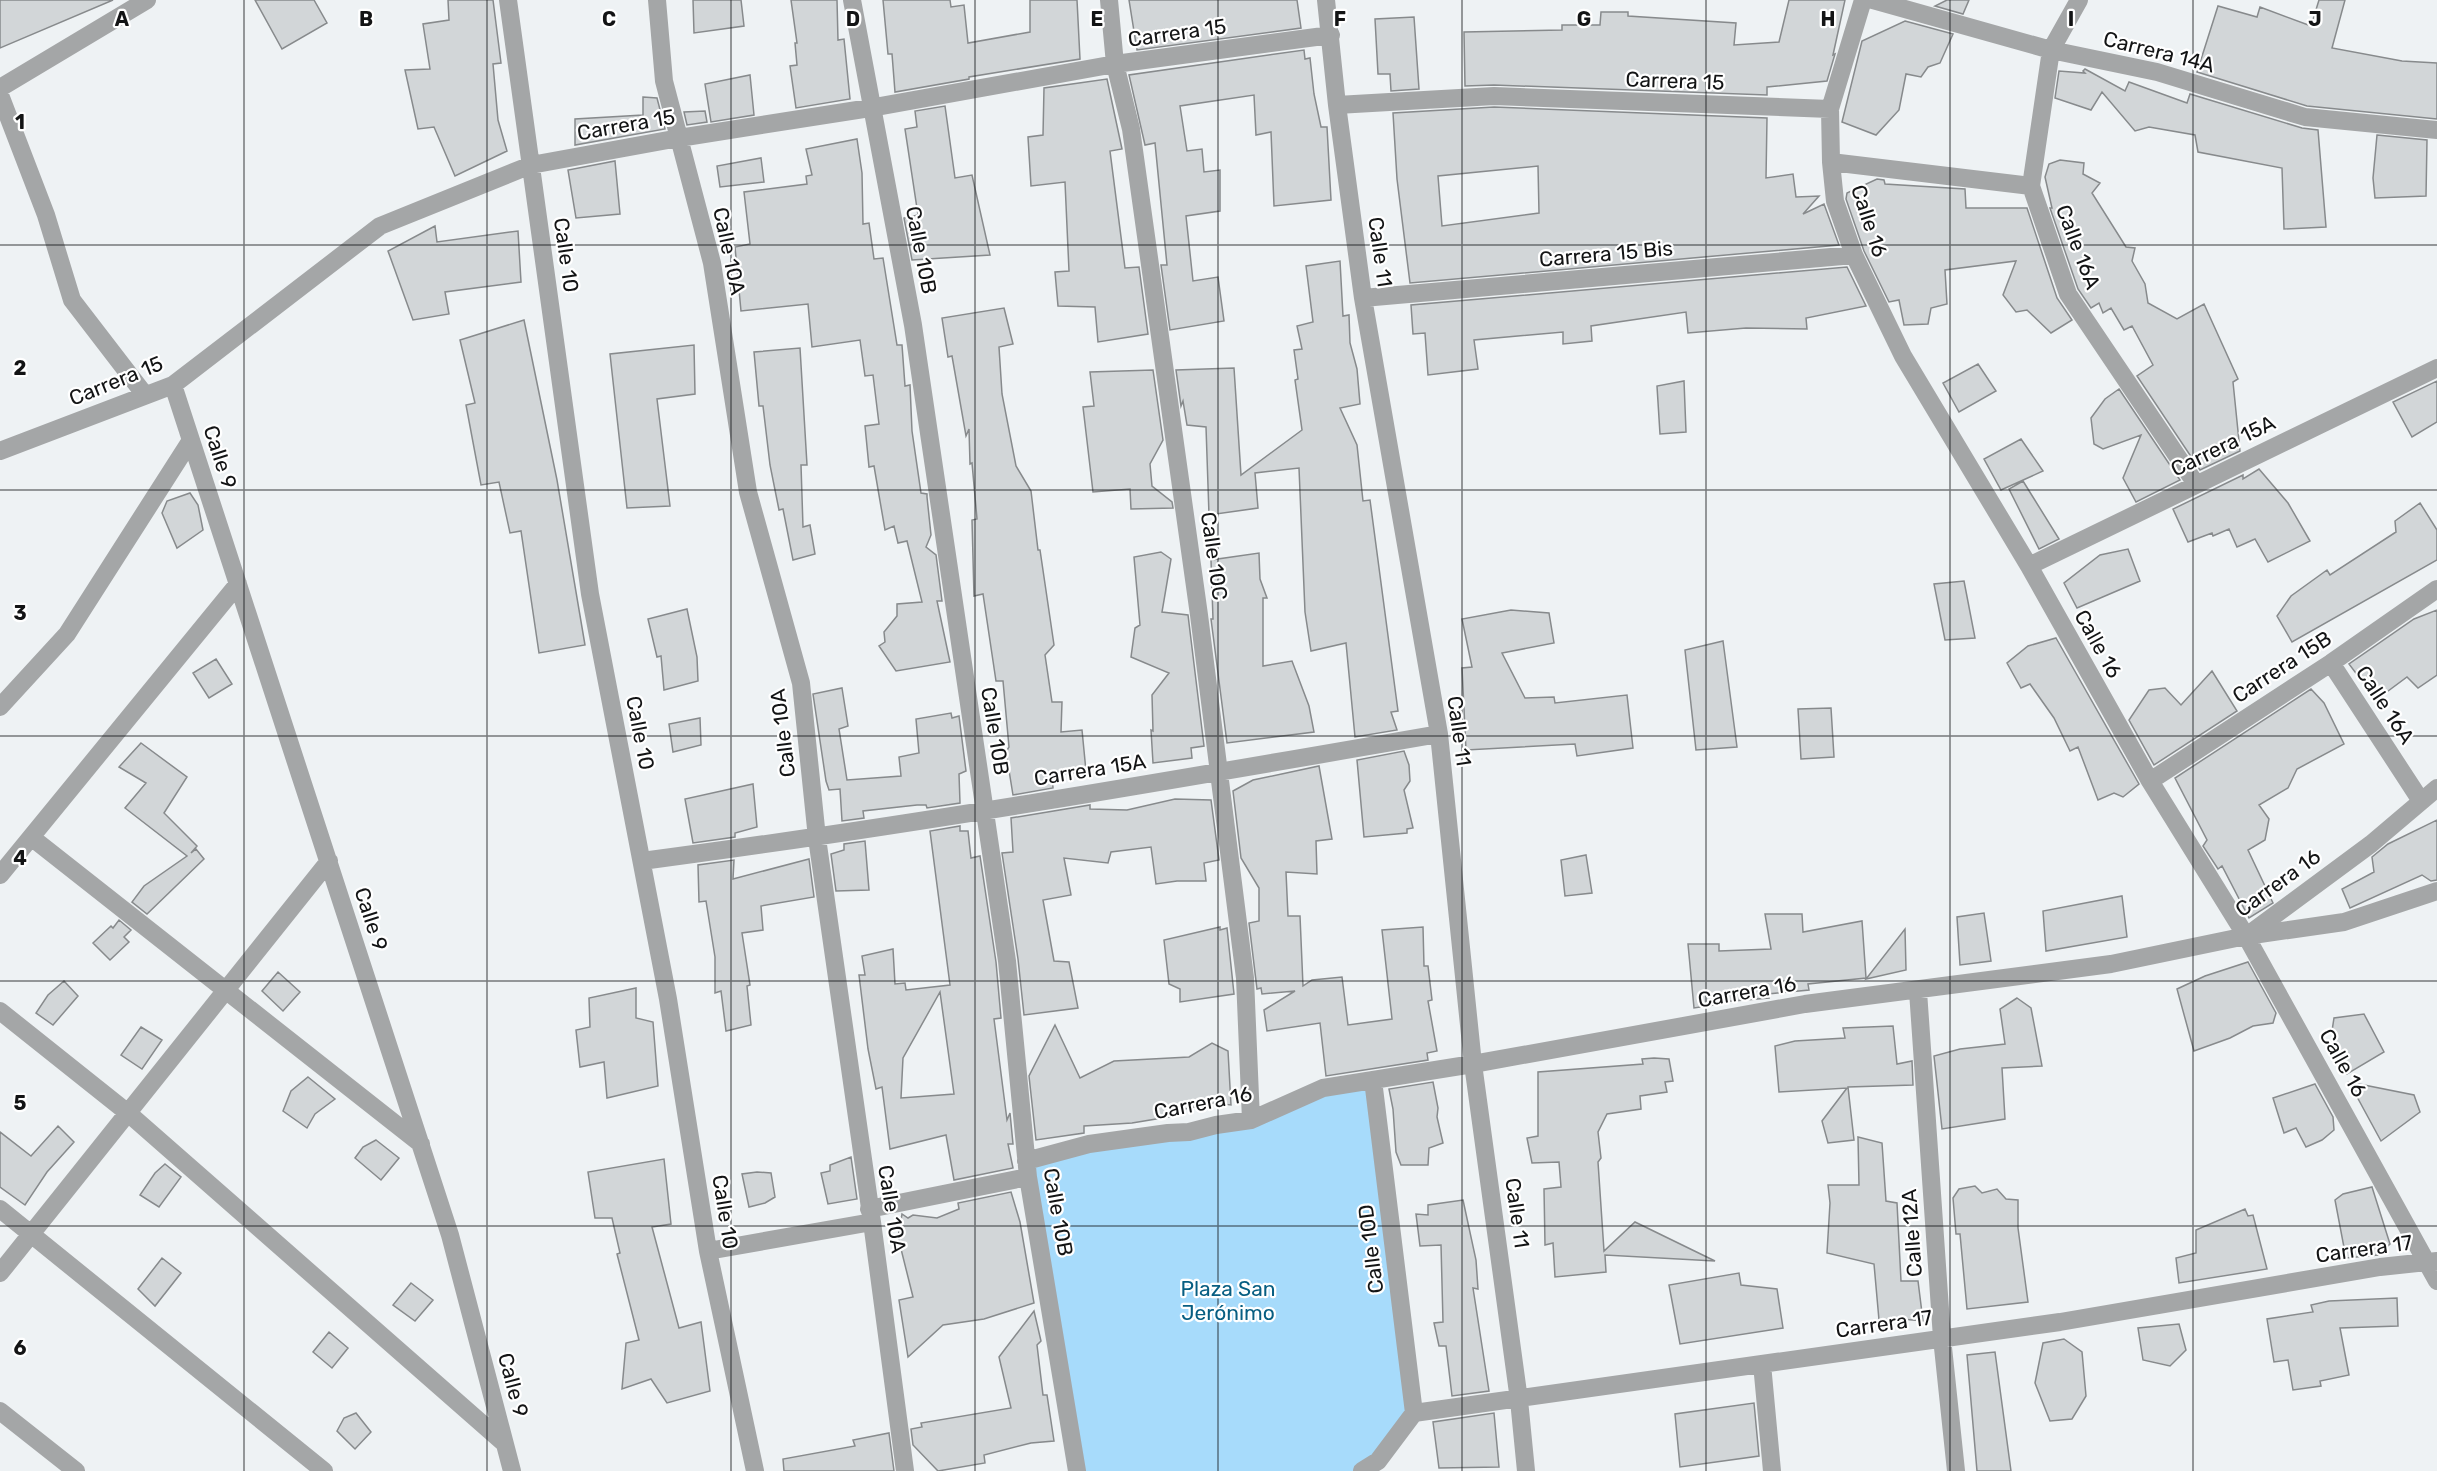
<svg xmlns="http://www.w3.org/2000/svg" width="2437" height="1471" font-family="Rubik,sans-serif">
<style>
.green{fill:#a7dbfb}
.building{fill:#d2d6d8;stroke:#878a8c;stroke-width:1.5;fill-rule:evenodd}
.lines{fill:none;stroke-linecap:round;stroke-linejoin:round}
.street{stroke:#a4a6a7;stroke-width:18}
.grid{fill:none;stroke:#131415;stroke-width:1.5;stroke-opacity:0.55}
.labels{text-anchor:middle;stroke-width:4.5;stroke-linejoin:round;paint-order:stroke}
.street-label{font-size:21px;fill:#131415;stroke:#fff}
.park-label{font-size:21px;fill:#075e82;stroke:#fff}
.grid-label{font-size:20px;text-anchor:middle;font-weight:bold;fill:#131415;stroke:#fff;stroke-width:4.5;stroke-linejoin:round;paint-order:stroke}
</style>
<rect width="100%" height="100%" fill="#eef2f4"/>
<path class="green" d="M1374,1082L1412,1408L1375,1457L1354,1471H1081L1031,1163L1170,1136L1324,1091Z"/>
<path class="building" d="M0,0H113L0,48Z
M255,0H314L327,23L282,49Z
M448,0H493L501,63L493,64L498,120L507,151L455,176L434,127L418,129L405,70L430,69L423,24L449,20Z
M693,0H741L744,26L694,33Z
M791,0H837L838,40L844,39L850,99L796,108L790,66L797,65L795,43H797Z
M883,0H950L951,7L964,5L968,43L1030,32V0H1077L1080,59L969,77V79L895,92L892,54H888Z
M1129,0H1297L1301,28L1137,50Z
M1789,0H1845L1833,55L1835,54L1827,81L1767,87V95L1494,85L1465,86L1464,32L1562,30V25H1600L1601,12H1628V16L1736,23L1734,45L1779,42Z
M1947,0H1969L1963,14L1935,6Z
M2319,0H2345L2332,48L2402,61L2437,63V119L2307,106L2197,72L2218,6L2257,17L2260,7L2311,26Z
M1414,17L1419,89L1391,91L1390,74H1378L1375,19Z
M1905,21L1953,34L1940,63L1928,67L1921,77L1906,74L1899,110L1876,135L1842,122L1862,41Z
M1304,50L1305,59L1310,58L1314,94L1321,127H1327L1331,200L1274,206L1271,132L1256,135L1254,95L1180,106L1187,151L1202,149L1204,172L1220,170V211L1186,216L1193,281L1218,277L1224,321L1170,330L1161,265H1167L1155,143L1145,145L1129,75Z
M2085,69L2125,91L2129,82L2187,103L2190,94L2302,128L2318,130L2326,227L2284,229L2282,168L2198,152L2195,135L2149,127L2135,131L2102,92L2091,110L2055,98L2059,71L2085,73L2083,71Z
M750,75L754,115L711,122L705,84Z
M1107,79L1122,149L1110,151L1125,268L1139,267L1148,334L1098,342L1095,307L1058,306L1055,272L1069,271L1065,182L1031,186L1028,137L1043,135L1044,88Z
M643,97L657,98L665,129L575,145V119L643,115Z
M945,106L955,178L972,175L990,255L912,260L904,218L918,215L905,129L917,127L915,111Z
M1494,107L1767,118L1766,178L1793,174L1796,197L1819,196L1803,214L1824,204L1839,245L1410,283L1397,179L1393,113ZM1538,166L1539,213L1442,226L1438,176Z
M705,111L707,122L687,125L684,112Z
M2377,135L2427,140L2426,196L2375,198L2373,178Z
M857,139L862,173L863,224L869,223L874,259L883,258L897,345H902L905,386L910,385L912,431L921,493L927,494V497L931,535L926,547L936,555L942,601H937L950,662L896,671L879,646L885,642L884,632L897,616V604L922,602L907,541L898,543L894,526L885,530L874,466L869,467L865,426L879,424L873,375L865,376L860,340L812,347L808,304L741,311L735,247L750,244L744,192L807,184L806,176L812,175L806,149Z
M761,158L764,182L720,187L717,166Z
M2060,160L2084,163L2083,174L2100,183L2092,193L2126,247L2135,248L2132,261L2145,284L2148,303L2177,319L2204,304L2238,379L2233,382L2240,451L2200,470L2137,376L2153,365L2132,326L2124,330L2111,308L2103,313L2099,303L2091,308L2078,289L2050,208H2052L2045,177L2049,164Z
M615,161L620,214L576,218L568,170Z
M1877,179L1884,180L1885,184L1965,189L1966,208H2027L2057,298L2072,320L2051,333L2027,310L2016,312L2003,295L2016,261L1945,270L1947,304L1931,308L1928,324L1904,325L1899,300L1889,302L1864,251L1846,199L1847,193Z
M435,226L437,242L518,231L521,282L445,292L449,314L413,320L388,251Z
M1340,261L1343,316L1349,315L1350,343L1357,369L1360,404L1340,408L1357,445L1363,501L1370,500L1398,711L1391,712L1397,730L1355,737L1346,643L1311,651L1305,612L1299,468L1255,473L1258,508L1209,515L1206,427L1187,425L1183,401L1181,406L1176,370L1234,368L1241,475L1302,430L1295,380L1298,379L1294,350L1302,349L1297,326L1313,322L1306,266Z
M1847,267L1866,306L1806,318L1807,329L1746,328L1688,333L1686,312L1591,326L1592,341L1563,344V332L1474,340L1478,369L1428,375L1425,333L1413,334L1411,305Z
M1004,308L1013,344L999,347L1002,394L1016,466L1031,491L1038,550H1040L1054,645L1045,655L1052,702H1062L1061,732L1082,730L1086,771L1052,775L1053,788L1013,795L1006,752L1009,747L1003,681H996L983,594L974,596L972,520L977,519L972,463L970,464L969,429L966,436L952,356L948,357L942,318Z
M524,320L557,480L585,645L539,653L521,531L510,533L499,482L481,485L466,405L475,403L460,340Z
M694,345L695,394L657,399L670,506L627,508L610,354Z
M800,348L807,465H801L803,527L810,525L815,554L793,560L783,509L779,510L770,465L763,406H759L754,352Z
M1978,364L1996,391L1959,412L1943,383Z
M1153,370L1163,440L1150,464L1152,486L1172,502L1173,508L1131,509L1130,489L1093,492L1083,407L1094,406L1090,372Z
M1684,381L1686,432L1660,434L1657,386Z
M2437,381V422L2412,437L2393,402Z
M2119,389L2180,480L2136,502L2123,478L2141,435L2103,449L2094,444L2091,418L2105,399Z
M2021,439L2043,471L2001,490L1984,459Z
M2259,469L2288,503L2310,541L2268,562L2255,539L2237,547L2229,529L2213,536L2212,533L2188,542L2173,509L2243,475V479Z
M2023,481L2059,539L2039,549L2009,489Z
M190,493L198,505L203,530L177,548L162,513L167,501Z
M2420,503L2437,530V560L2292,642L2277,616L2291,596L2327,570L2330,575L2396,532L2395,521Z
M2128,549L2140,581L2077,608L2064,583L2100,555Z
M1161,552L1171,559L1162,612L1188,615L1204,746L1191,748L1192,758L1153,763L1151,730L1153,731L1152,695L1169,673L1131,657L1135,628L1140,625L1134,557Z
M1259,553L1260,579L1267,598H1263V666L1292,661L1309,706L1314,732L1227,743L1211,619H1213L1211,560Z
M1964,581L1975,638L1945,640L1934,584Z
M687,609L697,657L698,681L664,690L661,656L657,657L648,619Z
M1511,610L1549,613L1554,643L1502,653L1525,698L1554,697L1555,703L1627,695L1633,748L1577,756L1575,744L1466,750L1462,668L1472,667L1462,619Z
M2437,610V675L2418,688L2407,677L2376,700L2349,664L2414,619Z
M2056,638L2139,784L2123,797L2114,793L2098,800L2078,747L2070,751L2054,718L2030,684L2021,688L2007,663L2028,646Z
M1723,641L1737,747L1696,750L1685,650Z
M216,659L232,684L209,698L193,673Z
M2212,671L2237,711L2154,765L2129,720L2149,690L2165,688L2181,705Z
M842,688L848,726L839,729L847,780L901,776L899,757L919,753L916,719L951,713L952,718L959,716L966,771L959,774L960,803L927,808L926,805H917L863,811L864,818L842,821L840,789L829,790L826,781L813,694Z
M2311,689L2324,703L2344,744L2297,769L2288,788L2259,805L2269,819L2265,840L2248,850L2273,903L2249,918L2222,866L2218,869L2203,846L2207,840L2175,778Z
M1831,708L1834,757L1801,759L1798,709Z
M700,718L701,745L673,752L669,724Z
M141,743L187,777L164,813L197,846L191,853L196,849L204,859L147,914L132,902L144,886L187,856L125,808L146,783L119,767Z
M1404,751L1409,765L1410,781L1404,790L1413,828L1407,829V833L1364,837L1357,760Z
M1319,766L1332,839L1316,841L1317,874L1286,872L1288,916H1300L1303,986L1312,980L1342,977L1348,1025L1392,1019L1382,930L1423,927L1424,966H1428L1432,1000L1428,1001L1437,1051L1427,1053L1428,1060L1326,1076L1320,1023L1267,1031L1264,1010L1295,991L1262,994L1261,988L1257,989L1249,923L1259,921V888L1241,858L1233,791L1253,780Z
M753,784L757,827L735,833V837L693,843L685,799Z
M1175,799L1211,800L1219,860L1204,863L1206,881H1177L1156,884L1151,847L1111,852L1108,863L1064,858L1071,895L1043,900L1054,961L1069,962L1078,1008L1024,1015L1018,959L1002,853L1013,852L1011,818L1090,805V809L1127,810Z
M2437,820V880L2431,881L2422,875L2350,908L2342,889L2374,872L2372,857L2388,844Z
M960,826V831H968L971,858L980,856L996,962L1001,1018L994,1019L1007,1120L1010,1113L1013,1144H1008L1013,1168L954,1180L946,1135L890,1149L882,1087L876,1089L868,1049L859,975H865L862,956L893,949L895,984L905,983L906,990L950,985L930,831ZM940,992L954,1094L901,1098L903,1058Z
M865,841L869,890L836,891L831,854L844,850V844Z
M1586,855L1592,893L1565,896L1561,860Z
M809,859L814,897L761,906L763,930L742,933L750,985L747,986L751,1025L726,1031L721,991L715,993V957L706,901L699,902L698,865L734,860L733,879Z
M2122,896L2127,937L2046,951L2043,911Z
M1984,913L1991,961L1960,965L1957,917Z
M1765,914H1802L1803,932L1862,921L1866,978L1808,984L1809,990L1768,994L1769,998L1720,1002V1004L1694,1008L1688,944H1719V951L1771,949Z
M119,920L131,930L124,937L129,942L110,960L93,943L111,926L113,928Z
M1220,927V930L1227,928L1234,994L1180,1002V989L1169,984L1164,940Z
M1905,929L1906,970L1866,979Z
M2248,962L2276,1013L2273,1023L2253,1026L2230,1038L2194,1051L2177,989L2205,976Z
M278,972L300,992L283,1011L262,991Z
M64,981L78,996L53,1025L36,1013L48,995Z
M636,988V1018L653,1022L658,1086L607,1098L604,1062L580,1067L576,1030L590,1027L589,998Z
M2017,998L2031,1008L2042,1066L2002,1068L2005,1119L1942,1129L1934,1056L1960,1049L2005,1044L2000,1009Z
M2364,1014L2384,1052L2347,1074L2332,1031L2334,1018Z
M1055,1025L1080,1078L1114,1061L1189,1057L1212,1043L1228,1051L1231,1105L1214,1103L1180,1110V1115L1132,1123L1084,1126V1133L1036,1140L1029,1076Z
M1893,1026L1897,1064L1912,1061L1913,1085L1848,1087L1854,1140L1828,1143L1822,1121L1847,1088L1779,1092L1775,1046L1795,1041L1845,1038L1843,1028Z
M141,1027L162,1040L142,1069L121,1055Z
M1654,1058L1669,1059L1673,1081L1665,1082L1667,1092L1640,1096L1641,1109L1607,1114L1598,1132L1601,1158L1598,1162L1604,1251L1635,1222L1715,1261L1605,1255L1606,1272L1555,1277L1553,1243L1545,1245L1544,1189L1561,1187L1559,1162L1532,1163L1527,1138L1538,1136V1072L1643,1064L1642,1059Z
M308,1077L335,1099L315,1114L307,1128L283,1111L291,1091Z
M1433,1082L1438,1108L1437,1117L1443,1143L1429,1148L1428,1165H1401L1396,1152L1393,1109L1389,1089Z
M2349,1082L2414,1095L2420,1112L2381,1141Z
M2315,1084L2333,1117L2334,1130L2322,1140L2306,1147L2296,1128L2284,1133L2273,1098Z
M58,1126L74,1142L47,1172L25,1205L0,1187V1132L31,1156Z
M1858,1137L1882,1143L1886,1201L1897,1203L1901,1281H1918L1923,1321L1901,1319L1879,1320L1874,1264L1827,1253L1830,1203L1828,1185H1859Z
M376,1140L399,1158L381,1180L355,1158L363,1147Z
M851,1157L857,1199L828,1204L821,1173L830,1171V1165Z
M664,1159L671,1224L652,1227L679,1328L701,1322L710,1391L667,1403L651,1379L622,1389L626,1343L639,1340L617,1254L620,1253L612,1218H595L588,1172Z
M165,1164L181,1177L159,1207L140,1195L155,1173Z
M757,1172L771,1173L775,1197L765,1203L749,1207L742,1174Z
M1975,1186L1982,1193L1997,1189L2006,1199L2018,1200V1228L2028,1302L1967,1309L1960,1234H1956L1953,1198L1959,1189Z
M2372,1187L2390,1244L2378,1255L2346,1258L2335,1200L2343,1194Z
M1011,1192L1020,1222L1034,1303L984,1319L943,1325L908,1357L899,1300L913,1297L898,1237L902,1214L908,1218L913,1215L937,1218L959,1209L958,1203Z
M1463,1200L1476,1260L1478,1289L1473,1288L1489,1391L1452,1396L1446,1346H1439L1434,1323L1443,1322L1441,1245L1420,1246L1416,1214L1428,1215V1205Z
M2245,1209L2248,1216L2253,1215L2267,1269L2179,1283L2176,1258L2196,1253V1230Z
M162,1258L181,1273L155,1306L138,1289Z
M1739,1273L1741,1285L1777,1289L1783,1328L1680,1344L1669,1285Z
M411,1283L433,1300L415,1321L393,1305Z
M2397,1298L2398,1326L2340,1328L2349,1375L2320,1381L2321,1386L2293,1390L2288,1360L2274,1362L2267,1319L2313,1312L2311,1305L2329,1301Z
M1034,1311L1041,1341L1037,1345L1043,1395H1047L1054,1441L1031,1443L984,1455L985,1463L938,1471L913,1445L911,1429L922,1427L921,1423L1011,1408L999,1357Z
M2179,1324L2186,1350L2170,1366L2143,1360L2138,1328Z
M329,1332L348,1348L332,1368L313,1352Z
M2064,1339L2082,1352L2086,1396L2072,1419L2050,1421L2035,1383L2043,1343Z
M1995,1352L2011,1471H1977L1967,1355Z
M1754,1403L1759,1456L1680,1467L1675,1414Z
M356,1413L371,1432L355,1449L337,1431L344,1418Z
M1494,1413L1499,1467L1439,1468L1433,1422Z
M889,1433L894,1471H784L783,1459L855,1446L853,1440Z"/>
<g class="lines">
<path class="street" d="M508,0L590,594L668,999L708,1251L755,1471
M657,0L664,81L712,263L748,492L801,683L817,838L872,1222L905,1471
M852,0L913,325L1007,961L1028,1177L1077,1471
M1109,0L1115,64L1131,129L1199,615L1245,978L1251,1120
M1326,0L1337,105L1363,298L1439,734L1473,1064L1519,1400L1526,1471
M1863,0L1830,109L1831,162L1835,201L1854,255L1903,356L2029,566L2150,781L2246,936L2437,1281
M1873,0L2051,50L2157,72L2305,117L2437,130
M2079,0L2051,50L2031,186L2068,294L2196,484
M0,88L147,0
M0,95L46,215L72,300L145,395
M1337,105L1494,96L1830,109
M1831,162L2031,186
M1363,298L1854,255
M173,385L450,1235L512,1471
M0,451L173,385L380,226L531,165L679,138L870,108L1115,64L1331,35
M2029,566L2437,368
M2331,663L2421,801
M0,707L67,634L191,440
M2150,781L2331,663L2437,589
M31,837L421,1144
M642,861C908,826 1174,780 1439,734
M0,875L238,584
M2248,935L2371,844L2437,788
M1918,991L1942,1338L1956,1471
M0,1011L128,1113L504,1443
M1373,1080L1414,1413
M1026,1161L1089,1144L1168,1133L1189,1132L1216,1125L1251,1120L1323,1088L1473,1064L1805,1004L2111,964L2246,936L2344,922L2437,891
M0,1209L324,1471
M869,1209L1028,1177
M708,1251L872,1222
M0,1273L329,861
M1762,1364L1772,1471
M0,1411L76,1471
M1362,1471L1378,1461L1414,1413L2060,1322L2380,1267L2437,1261"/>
</g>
<path class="grid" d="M244,0V1471M487,0V1471M731,0V1471M975,0V1471M1218,0V1471M1462,0V1471M1706,0V1471M1950,0V1471M2193,0V1471M0,245H2437M0,490H2437M0,736H2437M0,981H2437M0,1226H2437"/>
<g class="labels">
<g class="street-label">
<text transform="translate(1177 33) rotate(-8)" y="7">Carrera 15</text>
<text transform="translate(2159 52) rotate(14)" y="7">Carrera 14A</text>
<text transform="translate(1675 81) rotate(2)" y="7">Carrera 15</text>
<text transform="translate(626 125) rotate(-10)" y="7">Carrera 15</text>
<text transform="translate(1869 221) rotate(72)" y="7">Calle 16</text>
<text transform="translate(2078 247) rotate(69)" y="7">Calle 16A</text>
<text transform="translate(921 250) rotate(79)" y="7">Calle 10B</text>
<text transform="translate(729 251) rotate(78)" y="7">Calle 10A</text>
<text transform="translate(1380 252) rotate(82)" y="7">Calle 11</text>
<text transform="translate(1606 254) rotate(-5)" y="7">Carrera 15 Bis</text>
<text transform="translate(566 255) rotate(82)" y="7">Calle 10</text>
<text transform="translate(116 381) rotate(-22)" y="7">Carrera 15</text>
<text transform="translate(2223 446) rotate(-26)" y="7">Carrera 15A</text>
<text transform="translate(220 457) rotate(72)" y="7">Calle 9</text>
<text transform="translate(1214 556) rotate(82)" y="7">Calle 10C</text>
<text transform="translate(2098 644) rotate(61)" y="7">Calle 16</text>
<text transform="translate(2282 667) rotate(-33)" y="7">Carrera 15B</text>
<text transform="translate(2385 705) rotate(57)" y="7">Calle 16A</text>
<text transform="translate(995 731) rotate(81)" y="7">Calle 10B</text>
<text transform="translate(1459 731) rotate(82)" y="7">Calle 11</text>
<text transform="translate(640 733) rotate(79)" y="7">Calle 10</text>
<text transform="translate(783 733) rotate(-97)" y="7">Calle 10A</text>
<text transform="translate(1090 770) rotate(-9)" y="7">Carrera 15A</text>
<text transform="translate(2278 883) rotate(-36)" y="7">Carrera 16</text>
<text transform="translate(371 919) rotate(72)" y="7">Calle 9</text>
<text transform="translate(1747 992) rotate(-10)" y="7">Carrera 16</text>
<text transform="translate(2343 1063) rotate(61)" y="7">Calle 16</text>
<text transform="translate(1203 1103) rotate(-11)" y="7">Carrera 16</text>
<text transform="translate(892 1209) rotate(81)" y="7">Calle 10A</text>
<text transform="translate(725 1212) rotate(81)" y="7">Calle 10</text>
<text transform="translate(1058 1212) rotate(80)" y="7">Calle 10B</text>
<text transform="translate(1517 1213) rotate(82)" y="7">Calle 11</text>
<text transform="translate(1912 1233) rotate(-94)" y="7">Calle 12A</text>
<text transform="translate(1371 1249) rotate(-97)" y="7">Calle 10D</text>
<text transform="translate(2364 1249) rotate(-8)" y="7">Carrera 17</text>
<text transform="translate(1884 1324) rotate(-8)" y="7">Carrera 17</text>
<text transform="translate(513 1385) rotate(75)" y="7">Calle 9</text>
</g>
<g class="park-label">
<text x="1228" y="1296">Plaza San<tspan x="1228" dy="24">Jerónimo</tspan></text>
</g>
</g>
<g class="grid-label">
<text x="122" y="26">A</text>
<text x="366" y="26">B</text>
<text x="609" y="26">C</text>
<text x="853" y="26">D</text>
<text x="1097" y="26">E</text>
<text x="1340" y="26">F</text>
<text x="1584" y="26">G</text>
<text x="1828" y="26">H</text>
<text x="2071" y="26">I</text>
<text x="2315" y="26">J</text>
<text x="20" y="129">1</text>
<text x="20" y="375">2</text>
<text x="20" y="620">3</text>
<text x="20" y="865">4</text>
<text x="20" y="1110">5</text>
<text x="20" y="1355">6</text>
</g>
</svg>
